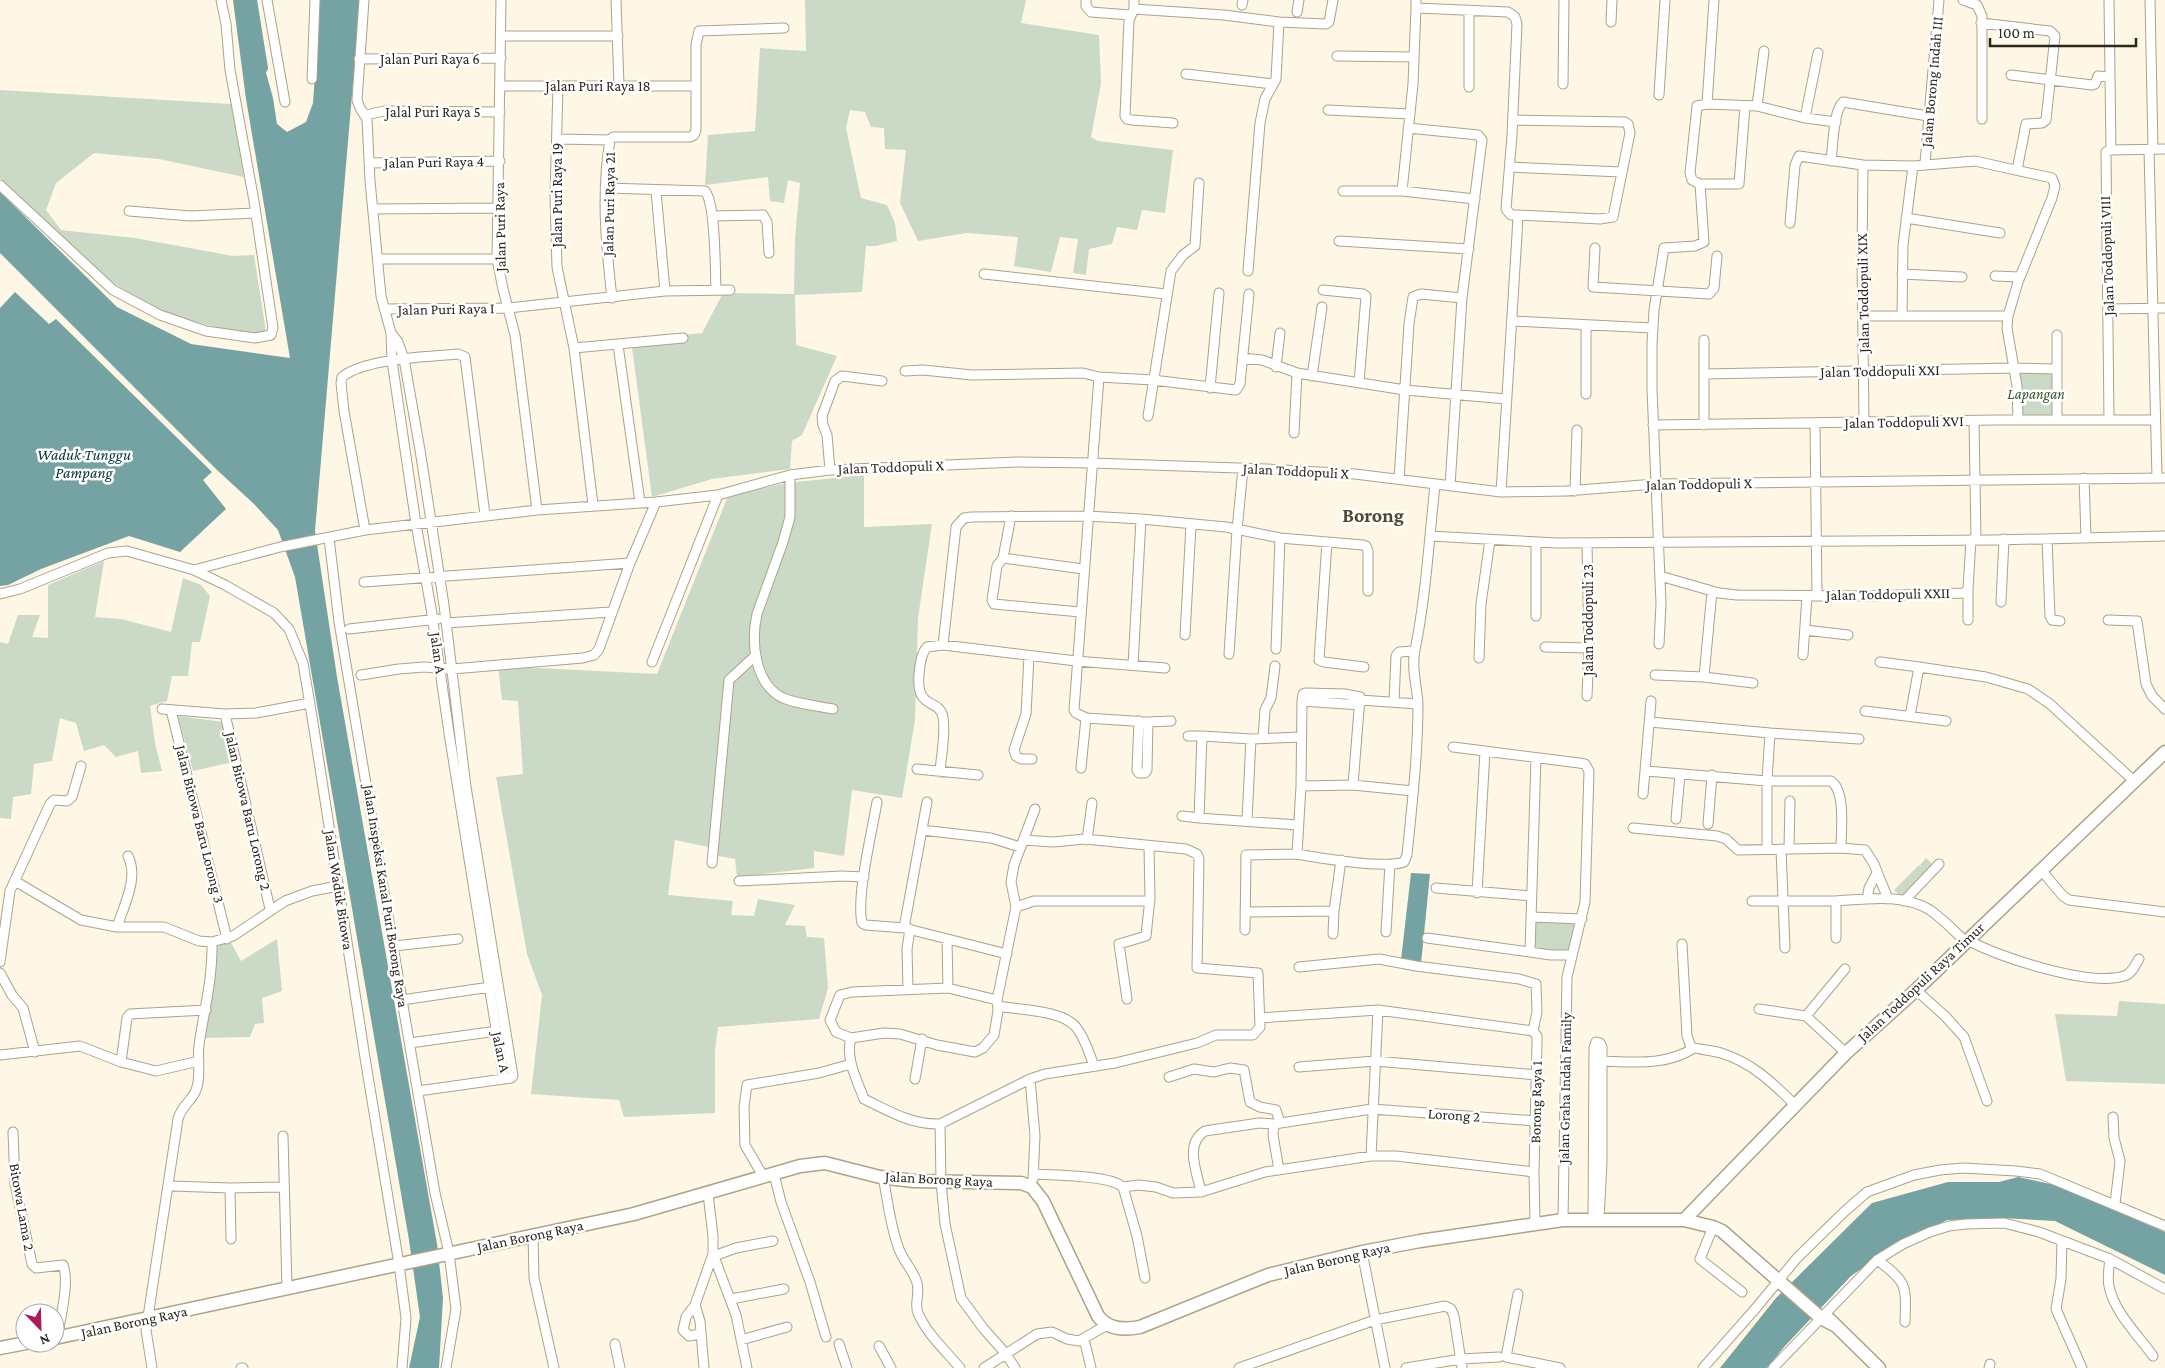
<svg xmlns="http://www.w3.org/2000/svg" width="2165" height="1368" font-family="'Crimson Pro',serif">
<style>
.green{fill:#cadac6}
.water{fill:#75a2a3}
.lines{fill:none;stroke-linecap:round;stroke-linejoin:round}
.canal{stroke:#75a2a3;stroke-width:10}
.street-casing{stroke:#aea287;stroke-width:11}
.secondary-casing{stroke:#aea287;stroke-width:15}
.street{stroke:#fff;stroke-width:9}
.secondary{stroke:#fff;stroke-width:12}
.labels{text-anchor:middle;stroke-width:5;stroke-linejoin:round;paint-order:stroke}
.street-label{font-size:15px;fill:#2c271d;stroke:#fff}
.park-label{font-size:15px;font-style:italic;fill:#37592e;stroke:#fff}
.water-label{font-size:16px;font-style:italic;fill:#083637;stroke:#fff}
.district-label{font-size:20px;font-weight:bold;fill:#51462f;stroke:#fff}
</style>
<rect width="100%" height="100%" fill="#fef7e6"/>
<path class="green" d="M805,0H1026L1021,23L1099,35L1101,83L1091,137L1098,141L1173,150L1165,213L1142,210L1137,230L1117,227L1112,244L1089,249L1086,275L1073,273L1078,239L1060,237L1051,272L1014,266L1018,237L967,233L918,241L900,203L906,150L885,149L884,128L871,127L865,112L850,110L846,128L861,198L887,205L895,223L897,241L876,246H866L862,292L795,295L796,345L837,356L802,435L792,441L790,469L712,479L652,497L631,340L702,333L723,293L794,294L795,238L800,183L788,180L784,203L770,201L768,177L705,185L708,135L755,131L760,48L806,51Z
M0,90L231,104L244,177L159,159L94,153L56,183L46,210L61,230L135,238L233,256L254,255L266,332L253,337L156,311L107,279L0,178Z
M2020,373L2052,374V415H2022Z
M864,475V527L932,524L918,618L915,720L902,798L852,790L844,856L814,851V868L737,877L735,859L713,855L708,847L675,840L668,895L733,901L731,915L754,916L758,899L795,905L785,925L805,926L807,937L824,938L828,988L819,1019L718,1027L715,1050V1113L624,1117L619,1100L531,1094L542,995L527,954L496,777L523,774L518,701L502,700L498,666L657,674L728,496L786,483Z
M104,561L95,617L121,619L171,632L183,578L201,585L210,596L200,642H192L188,676H172L167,701L150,706L155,743L162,771L141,773L138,751L116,757L104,745L84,751L76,723L60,718L52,761L34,764L31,794L13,797L11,819L0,818V642L8,644L18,615H40L32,637L48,638V585Z
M178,716L224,722L233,762L193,771Z
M1926,858L1934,866L1920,879L1918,878L1914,883L1915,885L1902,898L1894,890L1919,865L1922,868L1920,865Z
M1532,917L1582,919L1571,955L1530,952Z
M277,939L282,991L262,998L264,1023L255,1024L250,1037L200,1038L216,946L230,941L241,961Z
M2119,1001L2165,1004V1084L2066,1081L2055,1014L2117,1016Z"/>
<path class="water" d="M233,0H248L249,11L273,98L277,124L287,132L306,122L313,103L320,0H360L315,531L337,677L437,1244L443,1298L439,1368H409L420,1317L409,1240L295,577L278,530L254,504L216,469L0,253V192L117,307L191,344L290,358L246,99Z
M15,292L49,324L56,319L212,472L203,480L226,509L180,552L129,536L41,569L8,585L0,586V308Z
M1411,873L1430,874L1421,964L1401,960Z
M2018,1177L2055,1185L2165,1232V1275L2055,1221L2001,1218L1947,1220L1898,1243L1851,1276L1784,1347L1767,1368H1720L1776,1298L1872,1203L1948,1182H1999Z"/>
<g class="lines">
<path class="canal" d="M252,0L263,68"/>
<defs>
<path id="street" d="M267,0L285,102
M364,0L357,100L360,108L367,119L370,181L381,296L391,333L392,361L416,524L431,608L449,733L504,1079
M501,0L497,259L503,289L515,335L537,510
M616,0L619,85
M1086,0V6L1091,12L1130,15
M1134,0V9L1224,15L1279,22
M1416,0V8L1508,12L1515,17L1517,24L1512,135L1506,209L1511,215H1518L1517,235L1501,492
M1714,0L1707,104L1757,106L1805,118L1836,122
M1963,0L1977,5L1982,16V119
M2109,0L2111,150
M2150,0L2153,149
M1242,5L1243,0
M1416,8L1413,84L1402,191L1475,199
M1134,9L1129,20L1125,116L1127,119L1132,120L1173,123
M1469,10V87
M1297,12L1299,0
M1611,22L1612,0
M1981,23L2050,31L2055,36L2046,120L2042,123L2026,124L2017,170
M501,36H618
M1337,56L1414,57
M359,59L501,58
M1186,74L1273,84
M2011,75L2092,85L2095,84L2098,76L2110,77
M312,79L315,0
M1563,84L1564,0
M501,86H696
M558,86L555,197L557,267L574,348L593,505
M1659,95L1665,0
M1707,104L1697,106L1690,173L1692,180L1700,184H1739L1745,106
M1757,106L1764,51
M1328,110L1410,114
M366,115L384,111L500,112
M1805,118L1818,53
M1513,120L1625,122L1628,124L1630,133L1613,217L1600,219L1518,215
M1408,128L1478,135L1482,140L1462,298L1450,486
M557,139L610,140L613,137H690L694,135L696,130V45L699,31L784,28
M610,140C601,192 606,246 612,298
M2149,149L2157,478
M1831,161C1833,147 1833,111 1843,102L1928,116
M369,163L500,161
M1925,163L1939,0
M1863,165L1862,260L1864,422
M1510,167L1621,172
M0,185L113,290L160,315L206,331L255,338L271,335L273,328L254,201L230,70L226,24L221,0
M606,188L705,191C716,204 715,270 716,290
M656,191L665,291
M1343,191H1402
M373,209L498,208
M129,211L191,216L255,213
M712,216L763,215L767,222L769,253
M1906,218L2000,233
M1790,223L1795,165L1799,156L1863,165L1913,166L1975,161L2052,178L2055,186L2052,198L2018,282L2008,316L2007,328L2017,386L2018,420
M1339,241L1469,249
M1595,248L1593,287L1709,294L1714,288L1717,256
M378,259H497
M1248,271L1260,123L1265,99L1276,79L1279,22L1326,24L1329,22L1333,0
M984,274L1166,294
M1902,274L1962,277
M1995,276L2020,277
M1323,290L1363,294L1366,296L1359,383
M384,309L508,308L665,291L730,290
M2109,309L2165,308
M1863,316H2008
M1902,316L1903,245L1913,166
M1513,321L1652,328
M1586,326V394
M391,333L398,342L404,359L420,450L444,605L466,787L513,1076L511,1078L418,1091
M1704,340V425
M618,345L640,502
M574,348L683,338
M1242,358L1262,360L1297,373L1294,433
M1276,367L1280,333
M905,371L923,370L972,375L1083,373L1099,377
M1297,373L1405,390L1506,399
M1704,374L2014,368L2056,369
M1312,376L1322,307
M1210,388L1219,293
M1148,416L1171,271L1183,255L1195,246L1199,183
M2057,420V335
M2109,420L2106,152L2111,150L2165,149
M1974,421L1976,540
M1815,424L1817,595
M1653,425L1995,420H2155
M830,470L827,435L823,425L822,416L835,381L842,376L882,381
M790,475V517L783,542L757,614C751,641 754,684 783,698C798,704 817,706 833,709
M2084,478L2086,537
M1399,479L1409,324L1413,297L1421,294L1462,298
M1575,491L1577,430
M1011,516L1003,558L1083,569
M365,530L344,411L341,383L342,377C365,358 429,357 458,354L465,357L485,515
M1430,536L1557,543L1995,540L2165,536
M329,538L339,622L402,1000L435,1193L449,1253L456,1309L446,1368
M2047,539L2050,616L2052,620L2060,621
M1327,542L1319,660L1324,662L1364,667
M1536,543V616
M1587,543L1589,648L1587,696
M1003,558L997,566L992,600L994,604L1080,612
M194,570L280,547L365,530L537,510L656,502L718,495L790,475L830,470L1017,462L1092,463L1267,469L1355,474L1501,492L1566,491L1655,484L2165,478
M1660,576L1719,593L1737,595L1867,596L1965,593L1968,589L1971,540
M364,582L630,563
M0,594L20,589L108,553L127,551L194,570L225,585L274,613L289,629L303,663L313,723L366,1064L399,1264L406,1318L402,1368
M2001,602L2004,539
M1968,620V589
M2108,620L2137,621L2146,684L2152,696L2165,709
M446,623L611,612
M349,629L438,619
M1805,630L1848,635
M1185,635L1191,525
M1659,644L1661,603L1652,389V344L1654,310L1664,248L1695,246L1704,242L1700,184
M943,645L956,527L964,518L971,517L1087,516L1141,519L1226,527L1280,538L1363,545L1366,546L1368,551V591
M1545,647L1589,648
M1276,649L1280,538
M1229,654L1237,530L1243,468
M1803,655L1807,596
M1029,656L1026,714L1014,750L1016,756L1021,759H1032
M1479,658L1481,604L1490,540
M652,662L718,495
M1880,662L1919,667L1910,716
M1133,665L1141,519
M1919,667L1986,677L2028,689L2050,704L2134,781
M361,675L399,669L424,667L452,669L583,658L594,655L599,649L630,563L656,502
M1655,675L1704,677L1753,683
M1704,677L1712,591
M1360,700L1418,704
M1302,701L1360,705
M1394,702L1396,656L1399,652L1414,651
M162,709L225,714L256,713L310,703
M171,710L227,939
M1865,711L1946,721
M225,714L270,909
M1139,721L1137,770L1139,773H1145L1147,770L1148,722
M1171,721L1148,722L1086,718L1076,713L1074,710L1099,377L1153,380L1236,390L1240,384L1249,294
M1650,722L1770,733L1859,739
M1188,736H1202
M1263,738L1265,710L1271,698L1275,666
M1453,747L1579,763L1585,764L1589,771L1585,902L1567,977L1563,1220
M1081,768L1086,718
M917,769L978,775
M1646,771L1767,781H1831C1846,791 1841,831 1841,848
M940,772C941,755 946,734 943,717C940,703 928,706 922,696C916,687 919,655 927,647L943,645L1076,661L1165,668
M1353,785L1360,697L1345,694L1305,693L1303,694L1302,701L1301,786L1297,854C1319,858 1385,869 1404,862L1407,855C1412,805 1418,754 1418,703C1417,687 1411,667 1415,650C1426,596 1429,540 1435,485
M1301,786L1353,785L1413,791
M1643,794L1651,701
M877,802C872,832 856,896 862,923L866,925L904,928L1007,954
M1182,816L1199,818
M1676,819L1680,774
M1247,820L1251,739
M1708,824L1712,775
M1298,825L1199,818L1202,736L1251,739L1301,737
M1633,828L1717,836L1726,839L1738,850L1841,848L1865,850L1874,864L1888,899
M922,830L991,838L1020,847
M1023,840L1053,842L1085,839L1186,849L1197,854L1199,859L1197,968L1258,973L1260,1027L1253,1035H1216L1197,1043L1115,1063L1045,1074L1030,1079L940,1124C911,1125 889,1111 864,1099C857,1080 845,1058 851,1038L884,1033L900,1034L937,1045L975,1052L983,1048L994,1035L998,1011L997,1000L1016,907L1011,882L1014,865L1035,809
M1087,840L1092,803
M1767,849V781L1770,733
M1781,849L1785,948
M1789,849L1790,801
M712,863L729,680L755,656
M2041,870L2063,896L2069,900L2165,912
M15,881L81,920L117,927H164L199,941L212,942L233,936L285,901L312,891L338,886
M739,881L842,876L864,877
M1436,888L1531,896
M1477,893L1485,751
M1867,899L1869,888L1877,873
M1752,901H1836
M1904,901L1939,864
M1016,907L1034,901H1150
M1245,912L1334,911L1341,860
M1532,917L1582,919
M117,927C124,905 139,878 128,856
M904,928L927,802
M1245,930L1246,855L1297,854
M1386,932L1390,864
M1333,934L1334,911
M1427,938L1551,955H1571
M1836,938V901C1866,899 1903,893 1930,910C1943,919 1954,931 1965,941
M947,939L948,988
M1967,940C2000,957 2088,987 2124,976C2132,974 2135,965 2139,959
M1682,944L1687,1036L1691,1047C1701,1050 1711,1050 1721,1053C1751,1062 1773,1083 1794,1104
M394,946L458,939
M1530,952L1536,758
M0,962L10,891L50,804L54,800L67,801L72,797L81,766
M1299,967L1379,959L1416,966L1519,979L1536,984L1537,1012L1533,1031L1537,1036V1042L1534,1172L1535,1223
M0,973L12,995L23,1008L35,1052
M908,989L907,949L910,929
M1916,990L1945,1016L1964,1037L1987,1101
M1127,999L1119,944L1146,936L1150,898L1149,846
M402,1000L490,987
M998,1006C1019,1010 1062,1010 1076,1027C1085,1038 1089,1053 1094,1066
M1759,1009L1806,1016L1846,1053
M1806,1016L1845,969
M1260,1018L1378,1010L1533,1031
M851,1038L836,1032L830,1020L840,995L852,992L948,988L997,1000
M410,1043L497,1031
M0,1055L80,1046L121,1062L156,1071L199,1061
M1602,1061C1634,1062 1666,1066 1694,1048
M121,1062L127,1018L130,1014L206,1010
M1299,1067L1375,1061L1537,1075
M1169,1077L1194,1069L1214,1072L1230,1068L1244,1070L1250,1102L1260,1107L1276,1110L1280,1123
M915,1079L922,1039
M1030,1079L1035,1136L1033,1179
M2113,1117L2114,1138L2120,1161L2115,1204
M940,1124L941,1182L945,1224L961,1298L983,1328L1006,1354L1015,1368
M1274,1124L1273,1135L1279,1170
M13,1132L15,1184L32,1264L36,1268L63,1265C70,1281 60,1320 57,1338
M283,1136L287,1288
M1371,1156L1378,1010
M774,1174L781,1202L810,1282L826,1337
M1034,1174C1054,1175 1111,1175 1123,1187L1139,1185L1156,1187L1173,1193L1201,1192L1265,1172L1371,1156H1396L1534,1172
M763,1176L745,1145L744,1107L747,1085L819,1073L851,1064
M883,1177C888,1201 890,1226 899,1249C903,1261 914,1271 917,1283C920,1294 914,1305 918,1313C927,1334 945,1350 960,1368
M172,1186L230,1188L284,1187
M1123,1187L1137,1236L1145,1278
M230,1188L231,1239
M1201,1192C1197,1172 1184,1144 1205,1131L1259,1123L1274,1124L1372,1109L1536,1121
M1593,1220L1594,1048L1596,1042L1600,1043L1602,1047V1162L1599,1220
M1713,1227L1700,1259L1742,1292
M533,1235L534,1278L554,1368
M2062,1241L2061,1279L2056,1309L2082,1368
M1362,1252L1385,1368
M713,1254L736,1315L747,1368
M714,1256L736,1248L773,1241
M2110,1259C2109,1268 2107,1278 2109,1286C2114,1312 2138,1335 2153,1356
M1877,1260C1908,1282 1906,1286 1905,1322
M1518,1294L1506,1357L1560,1368
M731,1299L784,1289
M695,1305L686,1317L683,1330L689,1336L700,1334
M1084,1339L1091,1368
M741,1340L787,1327
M615,1344L620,1368
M839,1344L847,1368
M879,1346L891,1368
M152,1368L146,1330L178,1119C182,1104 194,1100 197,1087C201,1073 197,1060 199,1045C204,1010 213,978 212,942
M241,1368H243
M704,1368L700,1321L695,1305L713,1254V1236L708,1194
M984,1368L1037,1334L1052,1332L1067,1339L1079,1341L1107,1325
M1239,1368L1375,1320L1445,1306L1451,1309L1454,1316L1462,1368
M1406,1368L1461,1359L1499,1357
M1703,1368L1756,1308L1797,1258L1844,1212L1867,1192L1914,1175L1940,1170L1963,1168L2016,1171L2040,1174L2165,1226
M1773,1368L1877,1260L1903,1244L1930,1232L1949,1226L1966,1224L2004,1223L2039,1232L2110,1259L2165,1289
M1989,1368L1990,1364"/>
<path id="secondary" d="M1684,1220L1846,1053L1916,990L2165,752
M1829,1319L1879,1368
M55,1338L634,1214L800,1166L825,1163L880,1177L914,1181L1021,1183L1032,1187L1043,1201L1098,1316C1108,1330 1125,1330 1140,1327L1268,1275L1362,1252L1420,1241L1563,1220H1684L1713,1227L1722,1231L1821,1318L1834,1325
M0,1348L26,1343"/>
</defs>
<use href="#street" class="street-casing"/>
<use href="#secondary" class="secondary-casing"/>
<use href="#street" class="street"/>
<use href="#secondary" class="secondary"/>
</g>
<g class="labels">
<g class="street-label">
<text x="430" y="64">Jalan Puri Raya 6</text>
<text transform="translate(1932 82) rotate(-85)" y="5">Jalan Borong Indah III</text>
<text x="598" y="91">Jalan Puri Raya 18</text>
<text x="433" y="117">Jalal Puri Raya 5</text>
<text transform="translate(434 162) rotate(-1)" y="5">Jalan Puri Raya 4</text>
<text transform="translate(557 195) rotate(-90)" y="5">Jalan Puri Raya 19</text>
<text transform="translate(609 204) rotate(-89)" y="5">Jalan Puri Raya 21</text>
<text transform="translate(500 227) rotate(-91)" y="5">Jalan Puri Raya</text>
<text transform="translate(2107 256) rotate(-92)" y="5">Jalan Toddopuli VIII</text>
<text transform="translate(1863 293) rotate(-91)" y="5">Jalan Toddopuli XIX</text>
<text transform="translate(446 309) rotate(-1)" y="5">Jalan Puri Raya I</text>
<text transform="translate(1880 371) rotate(-1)" y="5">Jalan Toddopuli XXI</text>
<text transform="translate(1904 422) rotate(-1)" y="5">Jalan Toddopuli XVI</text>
<text transform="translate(891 467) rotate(-2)" y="5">Jalan Toddopuli X</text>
<text transform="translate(1296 471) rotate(3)" y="5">Jalan Toddopuli X</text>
<text transform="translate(1699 484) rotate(-1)" y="5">Jalan Toddopuli X</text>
<text transform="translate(1888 594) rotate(-1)" y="5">Jalan Toddopuli XXII</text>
<text transform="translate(1588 620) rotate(-90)" y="5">Jalan Toddopuli 23</text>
<text transform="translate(438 653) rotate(82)" y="5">Jalan A</text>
<text transform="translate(248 811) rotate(77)" y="5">Jalan Bitowa Baru Lorong 2</text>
<text transform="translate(200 824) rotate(76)" y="5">Jalan Bitowa Baru Lorong 3</text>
<text transform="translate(339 890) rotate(81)" y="5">Jalan Waduk Bitowa</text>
<text transform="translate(386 896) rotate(81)" y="5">Jalan Inspeksi Kanal Puri Borong Raya</text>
<text transform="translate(1921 982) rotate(-43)" y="5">Jalan Toddopuli Raya Timur</text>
<text transform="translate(501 1052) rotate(78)" y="5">Jalan A</text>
<text transform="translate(1565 1088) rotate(-89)" y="5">Jalan Graha Indah Family</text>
<text transform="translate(1536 1102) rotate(-89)" y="5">Borong Raya 1</text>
<text transform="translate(1454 1115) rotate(4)" y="5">Lorong 2</text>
<text transform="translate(939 1179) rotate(3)" y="5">Jalan Borong Raya</text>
<text transform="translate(22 1207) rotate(80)" y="5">Bitowa Lama 2</text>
<text transform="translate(530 1236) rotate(-12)" y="5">Jalan Borong Raya</text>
<text transform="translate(1337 1259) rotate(-13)" y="5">Jalan Borong Raya</text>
<text transform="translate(134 1322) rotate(-12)" y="5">Jalan Borong Raya</text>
</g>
<g class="park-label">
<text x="2036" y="399">Lapangan</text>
</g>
<g class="water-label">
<text x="84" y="460">Waduk Tunggu<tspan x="84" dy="18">Pampang</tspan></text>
</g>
<g class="district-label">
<text x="1373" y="522">Borong</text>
</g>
</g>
<g transform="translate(40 1328) rotate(157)"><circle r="24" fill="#ffffff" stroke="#aba9a5"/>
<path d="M0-4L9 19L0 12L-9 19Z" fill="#aa1c59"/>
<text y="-8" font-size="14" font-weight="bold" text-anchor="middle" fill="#2c271d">N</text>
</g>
<path d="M1990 38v8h146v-8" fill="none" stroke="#2c271d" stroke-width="2.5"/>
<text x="1998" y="38" font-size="15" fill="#2c271d" stroke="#ffffff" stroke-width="4" paint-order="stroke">100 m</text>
</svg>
